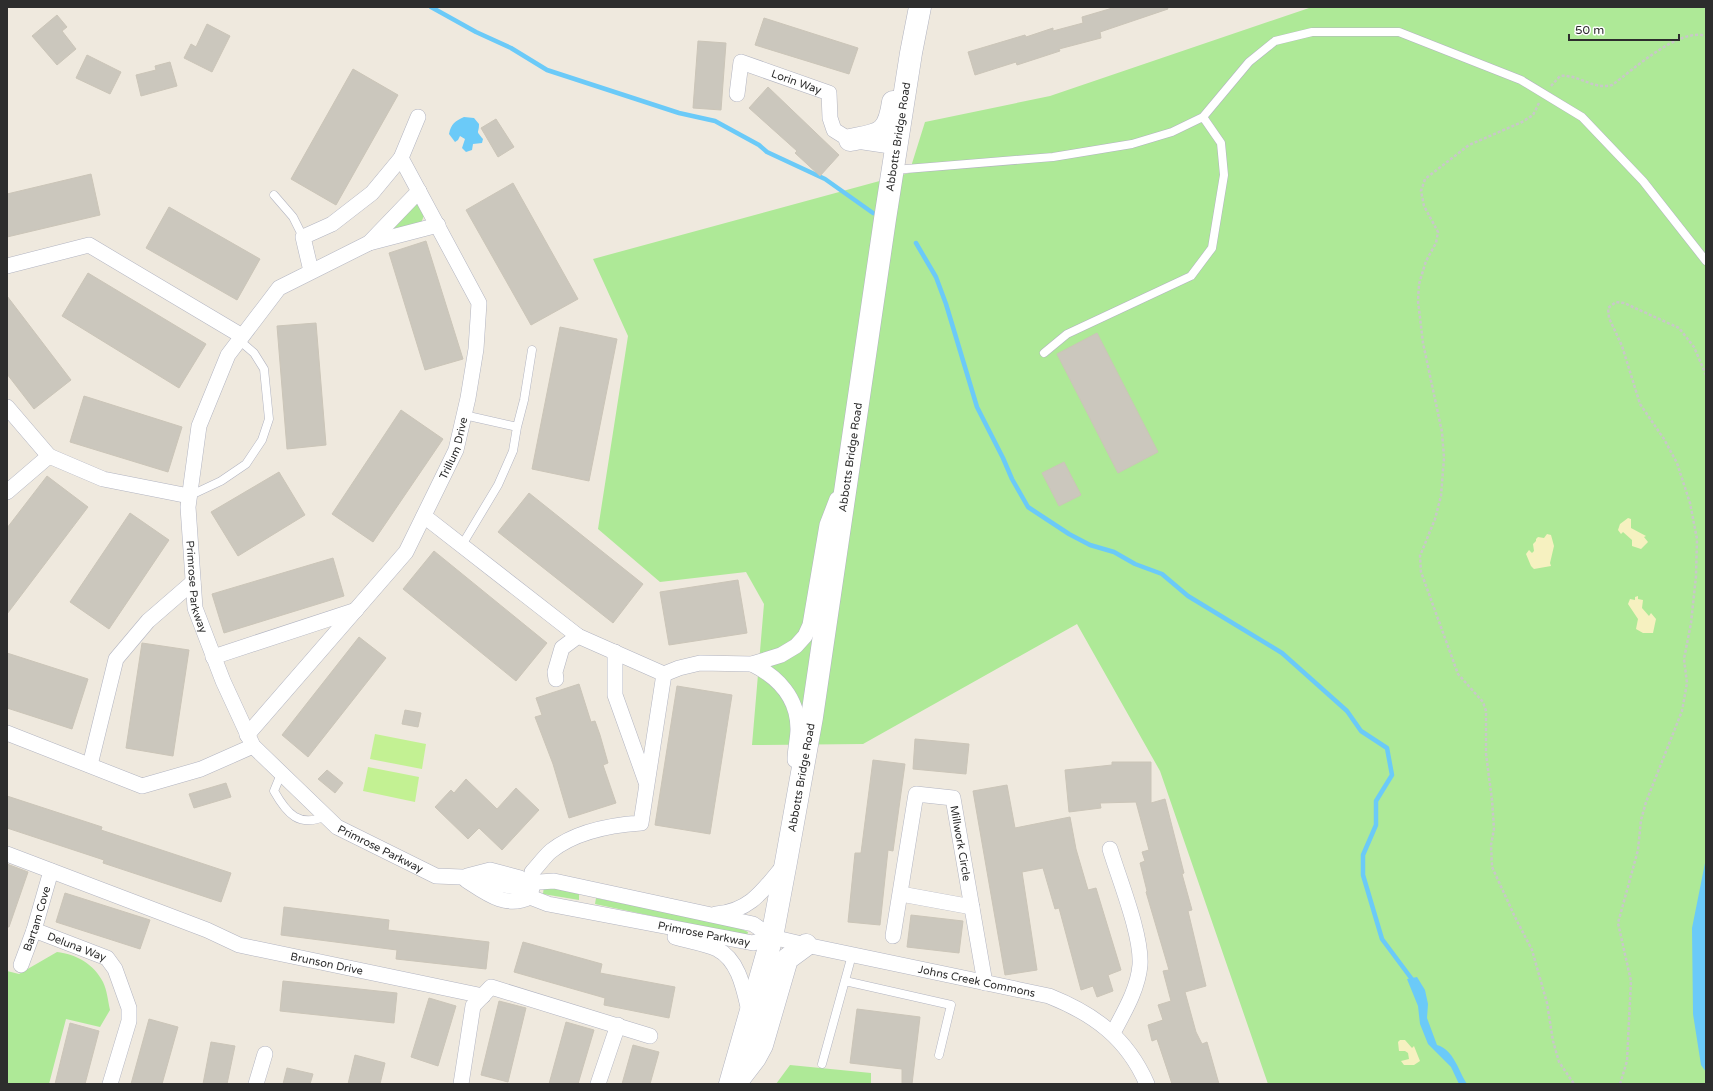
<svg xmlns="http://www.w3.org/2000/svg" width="1713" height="1091" font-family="'Varela Round',sans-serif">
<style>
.green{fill:#aee997}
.sand{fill:#f6f1c0}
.pitch{fill:#c3f193}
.water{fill:#6bcaf8}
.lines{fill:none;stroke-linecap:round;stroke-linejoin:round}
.stream{stroke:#6bcaf8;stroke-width:4.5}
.building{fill:#cbc7bd;stroke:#cbc5b8}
.service-casing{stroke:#b2b4c1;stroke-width:9}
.minor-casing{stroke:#b2b4c1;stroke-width:16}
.secondary-casing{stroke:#b2b4c1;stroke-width:23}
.path{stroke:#c8c8c8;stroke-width:2.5;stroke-dasharray:3 2;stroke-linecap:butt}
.service{stroke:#fff;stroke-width:8}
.minor{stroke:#fff;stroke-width:15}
.secondary{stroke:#fff;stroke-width:22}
.labels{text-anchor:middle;stroke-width:4;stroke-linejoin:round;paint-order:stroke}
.street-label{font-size:11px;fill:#2d2d2d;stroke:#fff}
</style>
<rect width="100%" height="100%" fill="#efe9de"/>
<path class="green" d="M1312,7H1706V1084H1268L1160,771L1077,624L863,744L752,745L764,604L746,572L660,582L598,529L628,336L593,259L909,173L925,122L1050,96Z
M414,204L419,205L425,213L421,223L388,235L405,211Z
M544,886L579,894V900L543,894Z
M596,898L735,926L748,932L747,936L595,904Z
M57,952C76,954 94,964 103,982C107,990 108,1001 110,1010L100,1027L66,1019L49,1084H7V971L19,974Z
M790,1065L871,1073V1084H776Z"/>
<path class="sand" d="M1628,518L1631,519V528L1646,536L1644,537L1648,542L1641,549L1632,546V540L1623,532L1621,534L1618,530L1620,524Z
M1547,534L1551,535L1554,546L1550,563L1551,566L1534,569L1531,566L1526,554L1529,550L1532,553L1534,551L1533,544L1536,541V539L1538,537L1544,538Z
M1638,596V599L1643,600L1642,608L1649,616L1651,613L1656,619L1653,633H1643L1636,629L1638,619L1628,604L1630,599L1635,600V597Z
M1400,1040H1405L1412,1048L1414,1046L1420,1061L1414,1065H1404L1401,1061L1409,1059L1408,1053L1405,1051H1399L1398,1042Z"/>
<path class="pitch" d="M375,734L426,744L422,769L370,759Z
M368,767L419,777L415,802L363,791Z"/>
<path class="water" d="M464,117L474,118L479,124C479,135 475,129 483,139L482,143L473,144L472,150L466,152L462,148L465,139L460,136L458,140L455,142L449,134C451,124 455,121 464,117Z
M1706,858V1072L1701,1065L1693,1014L1692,928Z
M1417,977L1425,990L1428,1004L1427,1018L1437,1045C1454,1050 1458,1070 1467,1084H1459L1451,1067L1428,1044L1420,1024L1418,1006L1407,979Z"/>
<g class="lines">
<path class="stream" d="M431,7L476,32L511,48L547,70L679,113L715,121L759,145L767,152L825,179L873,213
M916,243L936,277L946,304L977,407L1003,458L1012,479L1028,507L1069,534L1090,545L1114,552L1135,564L1162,574L1188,596L1282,653L1347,711L1361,731L1387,748L1392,775L1376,801V825L1363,855V875L1382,939L1414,982"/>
</g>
<path class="building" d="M1116,7H1167L1168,9L1100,32L1101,38L1059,49L1060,51L1017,65L1016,62L975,75L968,52L1025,35L1026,37L1053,28V31L1083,23L1082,17Z
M57,15L67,27L62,31L76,49L57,65L32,36Z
M764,18L858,48L849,74L755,45Z
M207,24L230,36L212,72L184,58L191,44L196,47Z
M698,41L726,43L721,110L693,108Z
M87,55L121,72L110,94L76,78Z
M170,62L177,86L141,96L136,75L156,70L155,66Z
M353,69L398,95L336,205L291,179Z
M768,87L839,155L820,176L795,153L797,151L749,108Z
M496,119L514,147L498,157L481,128Z
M91,174L100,215L7,237V194Z
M513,183L578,299L531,325L466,210Z
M169,207L260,259L237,300L146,248Z
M426,241L463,359L425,370L389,253Z
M88,273L206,344L179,388L62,316Z
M7,296L71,380L34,409L7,374Z
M316,323L326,445L287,449L277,326Z
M560,327L617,339L589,481L532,469Z
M1097,333L1158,452L1118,473L1057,354Z
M84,396L182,427L168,472L70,442Z
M401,410L443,439L373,542L332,514Z
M1064,462L1081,495L1059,506L1042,473Z
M279,472L305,515L238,556L211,512Z
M47,476L88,507L7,614V528Z
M529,493L643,584L613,623L498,532Z
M130,513L169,540L109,629L70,602Z
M434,551L547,643L516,681L403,589Z
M333,558L344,596L224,633L212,594Z
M738,580L747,633L669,645L660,592Z
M359,637L386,658L308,757L282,735Z
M142,643L189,650L173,756L126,748Z
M7,653L88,679L72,729L7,708Z
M579,684L591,722L595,721L600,735L608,763L603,765L616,803L569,818L553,764L535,717L542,715L536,698Z
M677,686L732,695L710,834L655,825Z
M405,710L421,713L418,727L402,724Z
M915,739L969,744L966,774L913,769Z
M873,760L905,764L893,851L888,850L880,925L848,922L855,853H861Z
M1112,762H1151V803L1165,799L1184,873L1182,874L1192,910L1188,911L1206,986L1185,992L1196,1032L1202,1044L1207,1042L1219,1084H1172L1157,1039L1152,1041L1148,1025L1163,1020L1158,1005L1171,1001L1163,971L1169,970L1146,892L1147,891L1140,863L1145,861L1142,852L1149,850L1136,802L1100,803L1101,808L1069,812L1065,770L1112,765Z
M327,770L343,783L335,793L318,779Z
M466,779L497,809L516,788L539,810L502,850L479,828L468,839L435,807L451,790L454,793Z
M226,783L231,797L194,808L189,794Z
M1007,785L1015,828L1070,817L1076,849L1088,890L1096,888L1121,970L1108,975L1113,991L1097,997L1093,986L1081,990L1059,908L1055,909L1043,868L1022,872L1037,970L1005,975L973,791Z
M7,796L102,827L101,830L231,873L221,902L103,863L104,860L7,828Z
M7,864L28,872L9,927H7Z
M65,893L150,920L140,949L56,922Z
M284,907L389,920L388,930L489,942L486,969L396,959L397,950L281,935Z
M911,915L963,921L959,953L907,947Z
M523,942L602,964L600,973L675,987L669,1018L604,1005L605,998L514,972Z
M283,981L397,993L394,1023L280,1011Z
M429,998L456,1006L438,1066L411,1057Z
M499,1001L526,1008L508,1082L481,1075Z
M857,1009L920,1017L912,1084H902V1069L850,1063Z
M149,1019L178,1027L162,1084H131Z
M566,1022L594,1030L578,1084H549Z
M70,1023L99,1031L85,1084H55Z
M211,1042L235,1046L227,1084H203Z
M633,1045L659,1052L650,1084H622Z
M355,1055L385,1063L380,1084H348Z
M287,1068L313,1074L310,1084H283Z"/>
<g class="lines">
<defs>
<path id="service" d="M894,170L1053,157L1132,144L1172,132L1203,117L1249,62L1275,41L1312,32H1399L1521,80L1582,117L1643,181L1706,261
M274,195L293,217L303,237
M1044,353L1067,334L1191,276L1212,248L1224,175L1221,143L1203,117
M517,427L524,400L532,350
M189,496L221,481L246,464L262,440L269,419L264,369L254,353L239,340
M462,545L498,485L513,451L517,427L464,415
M281,774L274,791C287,814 299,828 326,816
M845,981L951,1005L939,1055
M822,1064L852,955"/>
<g id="minor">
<path id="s1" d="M737,94L741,62L829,93L830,118L834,130L850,140L897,147"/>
<path id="s2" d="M438,225L369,243L279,288L228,355L199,426L188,507L195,608L223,681L253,746L337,827L436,876L462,877L520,888L525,883L554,881L753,924L772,937L806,945L1049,996C1094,1014 1127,1038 1147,1084"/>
<path d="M369,243L419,191"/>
<path d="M7,266L89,245L242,336"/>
<path d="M311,271L303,237L332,224L372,193L401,158"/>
<path d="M7,407L49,456"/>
<path d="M7,492L49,456L103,479L189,496"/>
<path d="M424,516L578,636L664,674"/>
<path d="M615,652V695L646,782"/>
<path d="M213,657L356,610"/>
<path d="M752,664C778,677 798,698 798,729C798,739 795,749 795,760"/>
<path d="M556,679L555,672L562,648L578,636"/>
<path d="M7,733L142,786L201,769L253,746"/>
<path id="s3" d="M247,735L406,552L456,450L468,398L476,349L479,303L401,158L418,117"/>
<path d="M90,765L116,659L148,621L193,582"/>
<path d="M1110,849C1119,879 1142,935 1140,965C1138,989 1124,1012 1113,1033"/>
<path id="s4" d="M7,854L207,930L239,945L483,996"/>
<path d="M467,876L490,870L520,878L525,883"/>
<path id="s5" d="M466,880C486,893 506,909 530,897L548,904L753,943L772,937"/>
<path d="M901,894L972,907"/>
<path d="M530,897L533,883L532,872C538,866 544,857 551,851C575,832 611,825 641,823L664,674L679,668L700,663L752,664L781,655L796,646L805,636L810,625L827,525L837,499"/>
<path d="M716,914C751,911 764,889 785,864"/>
<path id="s6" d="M34,930L107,958L115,969L129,1008V1021L110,1084"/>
<path id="s7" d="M893,936L916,794L953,798L985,983"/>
<path d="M675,937C688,941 704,943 717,949C739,960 744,990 749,1011"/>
<path id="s8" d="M21,965L34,930L51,871"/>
<path d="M256,1084L265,1054"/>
<path d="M461,1084L473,1006L491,987L650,1036"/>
<path d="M598,1084L618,1025"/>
</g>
<g id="secondary">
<path d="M850,140C879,134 888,136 893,102"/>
<path id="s9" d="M730,1084L772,937L786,862L812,717L885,219L911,53L920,7"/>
<path d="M735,1084L755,1058L762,1045L787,959L806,945"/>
</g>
</defs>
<use href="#service" class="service-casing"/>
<use href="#minor" class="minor-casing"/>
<use href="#secondary" class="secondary-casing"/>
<path class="path" d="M1551,86L1560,76C1579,74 1592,90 1612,85C1633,70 1679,27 1706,36
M1539,103L1533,115L1522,122L1469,145L1425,179L1421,191L1424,206L1438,232L1436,243L1426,261L1419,284L1418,301L1423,343L1442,432L1444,458L1441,496L1435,519L1420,556L1421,572L1458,674L1483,702L1486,711V754L1492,800L1494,829L1491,845L1492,867L1515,917L1532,950L1547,1003L1553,1041L1559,1062L1574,1084
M1620,1084L1627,1061L1631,981L1618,923L1638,850L1641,820L1646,802L1682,711L1687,683L1684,659L1691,623L1696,576L1697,539L1690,503L1677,463L1664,439L1640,404L1622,346L1609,318L1608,308L1616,302L1624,303L1679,328L1694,347L1706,375"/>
<use href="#service" class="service"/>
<use href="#minor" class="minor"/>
<use href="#secondary" class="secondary"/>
</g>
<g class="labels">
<g class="street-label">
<text dy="4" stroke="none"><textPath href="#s1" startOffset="91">Lorin Way</textPath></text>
<text dy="4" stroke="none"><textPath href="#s9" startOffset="963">Abbotts Bridge Road</textPath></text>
<text dy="4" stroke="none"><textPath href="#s3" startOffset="357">Trillum Drive</textPath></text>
<text dy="4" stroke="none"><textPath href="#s9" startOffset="639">Abbotts Bridge Road</textPath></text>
<text dy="4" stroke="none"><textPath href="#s2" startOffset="495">Primrose Parkway</textPath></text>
<text dy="4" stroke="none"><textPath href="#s9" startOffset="315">Abbotts Bridge Road</textPath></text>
<text dy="4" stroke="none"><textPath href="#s7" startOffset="227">Millwork Circle</textPath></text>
<text dy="4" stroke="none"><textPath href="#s2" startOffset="831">Primrose Parkway</textPath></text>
<text dy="4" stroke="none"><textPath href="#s8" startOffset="49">Bartam Cove</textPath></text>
<text dy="4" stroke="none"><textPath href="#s5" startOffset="248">Primrose Parkway</textPath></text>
<text dy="4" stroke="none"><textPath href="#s6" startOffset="46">Deluna Way</textPath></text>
<text dy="4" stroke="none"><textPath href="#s4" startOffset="339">Brunson Drive</textPath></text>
<text dy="4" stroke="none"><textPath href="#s2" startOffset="1450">Johns Creek Commons</textPath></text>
</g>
</g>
<rect width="1713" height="1091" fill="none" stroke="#2d2d2d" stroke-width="16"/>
<path d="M1569 34v6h110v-6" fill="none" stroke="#2d2d2d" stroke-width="2"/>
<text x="1575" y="34" font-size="12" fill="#2d2d2d" stroke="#ffffff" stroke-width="3" paint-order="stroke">50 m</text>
</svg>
